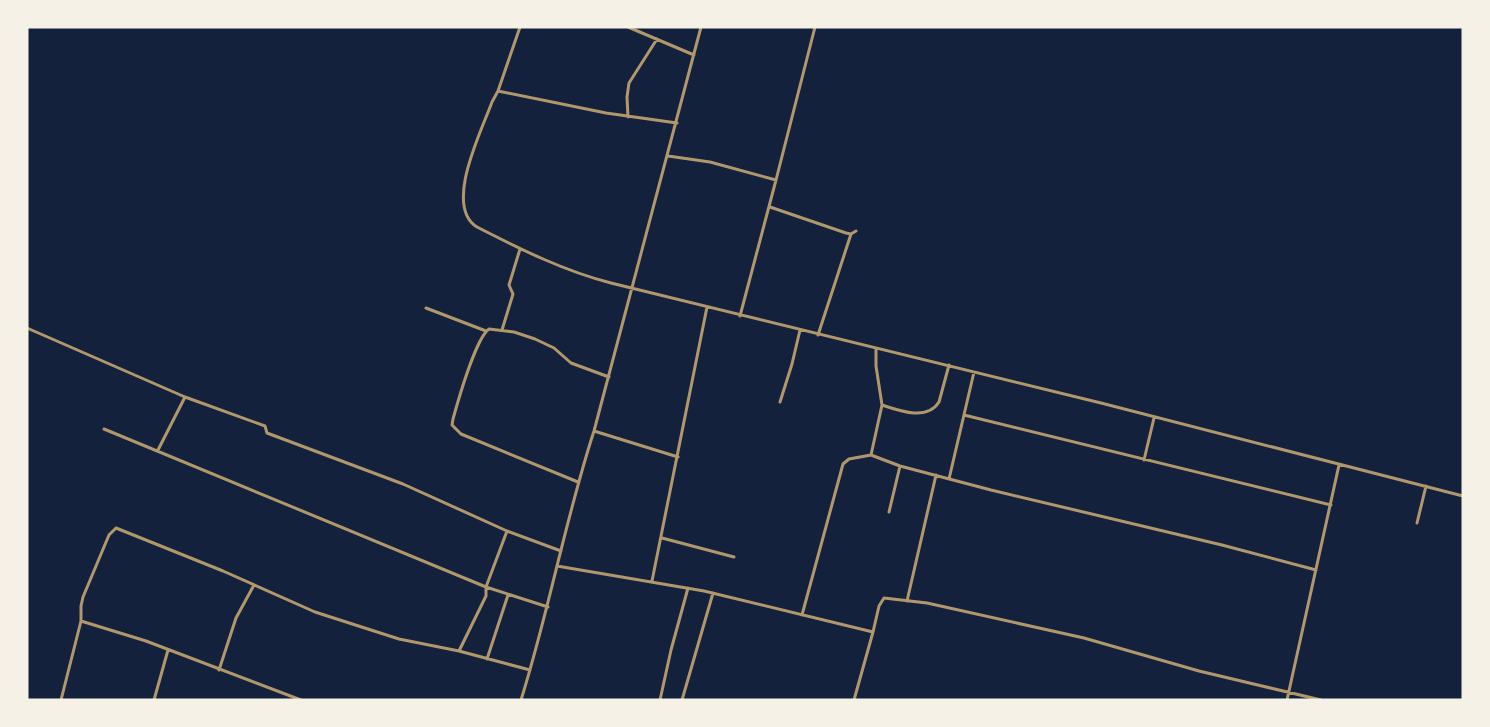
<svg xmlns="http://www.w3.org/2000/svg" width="1490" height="727" font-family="Quicksand,sans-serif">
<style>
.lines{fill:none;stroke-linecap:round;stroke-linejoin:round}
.minor{stroke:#b1986c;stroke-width:3}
</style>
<rect width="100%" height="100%" fill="#14213d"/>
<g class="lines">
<path class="minor" d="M520,27L498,91L606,113L677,123
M628,27L694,55
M498,91L492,102C482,130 443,206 477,227C520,249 564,271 611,283L1101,403L1463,496
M628,117L627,97L629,83L657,39
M668,156L710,162L776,180L740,316
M776,180L815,27
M770,207L846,233L851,234L856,231
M426,308L486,331
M27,328L185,397L265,426L267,433L403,484L507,531L561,551
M502,330L513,294L509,285L520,249
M818,335L851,234
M780,402L792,364L800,330
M882,405C900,411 927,421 939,402L949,365
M964,415L1331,505
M104,429L486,587L548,607
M594,431L678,457
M158,450L185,397
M871,455L882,405L876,366V349
M1144,460L1154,418
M949,479L974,372
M578,482L461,434L452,425L453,419C458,401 476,338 489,329L514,332L535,339L554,348L571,363L609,377
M889,512L900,466
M1417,523L1426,486
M662,538L734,557
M557,566L704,591L873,632L879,606L884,598L927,603L1084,638L1199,671L1321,700
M652,581L707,307
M907,601L936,475
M802,615L843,464L849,459L871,455L900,466L991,490L1222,545L1316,570
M81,621V606L83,597L109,535L116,528L223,571L315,612L399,639L459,651L530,670
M459,651L486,596V587L507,531
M487,659L508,595
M219,670L236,618L254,585
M61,700L81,621L146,641L301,700
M154,700L168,650
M521,700C549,611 565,520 594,431L701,27
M660,700L671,650L688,588
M682,700L713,593
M854,700L873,632
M1287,700L1339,465"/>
</g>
<rect width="1490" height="727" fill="none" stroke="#f6f1e7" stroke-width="57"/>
</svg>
